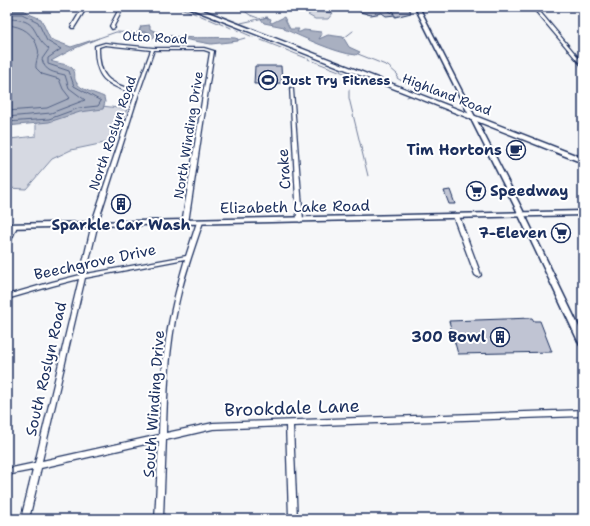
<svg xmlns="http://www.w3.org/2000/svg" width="590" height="526" font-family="'Shantell Sans',sans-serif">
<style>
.green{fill:#d6d9e2;stroke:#7884a0}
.water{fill:#a9b0c1;stroke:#707c99}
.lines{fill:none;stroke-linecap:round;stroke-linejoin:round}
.shore{stroke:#546386;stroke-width:1}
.stream{stroke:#707c99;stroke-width:1}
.building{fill:#c0c4d3;stroke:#1b2f5e}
.minor-casing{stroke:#1b2f5e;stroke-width:2.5}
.tertiary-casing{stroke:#1b2f5e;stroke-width:3}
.secondary-casing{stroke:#1b2f5e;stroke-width:3}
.trunk-casing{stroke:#1b2f5e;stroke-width:3}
.minor{fill:#fff;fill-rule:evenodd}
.tertiary{fill:#fff;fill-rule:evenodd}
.secondary{fill:#fff;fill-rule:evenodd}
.trunk{fill:#fff;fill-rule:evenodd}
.labels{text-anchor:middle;stroke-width:4;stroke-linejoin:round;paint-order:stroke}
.far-street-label{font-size:13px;fill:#1b2f5e;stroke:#fff}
.far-poi-label{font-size:13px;font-weight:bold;fill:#1b2f5e;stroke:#fff;text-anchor:start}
.poi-label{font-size:15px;font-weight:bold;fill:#1b2f5e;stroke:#fff;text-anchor:end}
.street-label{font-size:15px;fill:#1b2f5e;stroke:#fff}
.near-street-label{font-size:18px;fill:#1b2f5e;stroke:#fff}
</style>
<rect width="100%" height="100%" fill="#f6f7f9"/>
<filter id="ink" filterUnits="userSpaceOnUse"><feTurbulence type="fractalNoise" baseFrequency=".025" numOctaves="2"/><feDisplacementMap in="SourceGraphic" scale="8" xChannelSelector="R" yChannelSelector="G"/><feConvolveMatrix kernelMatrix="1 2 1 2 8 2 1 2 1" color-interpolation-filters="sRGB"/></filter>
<g filter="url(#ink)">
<path class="green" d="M313,11L333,13L328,19H315L308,15Z
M85,104L127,109L114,141L71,150L52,159L26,189L7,188V142L10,139L36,136V120Z"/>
<path class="water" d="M7,10H24L29,14L41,19L50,39L71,47L99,38L73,49L51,61C57,64 66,63 72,68C77,73 73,77 76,82C80,90 96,93 104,97L105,102L103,109L80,112L49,122L7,126Z
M266,17L271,19L270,22L272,23L284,17L290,29H299L297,32H300L304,30L321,32L322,34L319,39L328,35L343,37L349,47L360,52L356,55C335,53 305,38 284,29V27L264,23L261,19Z
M150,25V29C174,42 209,36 235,38L238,39V41L211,44L172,37L151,38L148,35L137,33H150L139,31L141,26Z"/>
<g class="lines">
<path class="shore" d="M7,14H22L38,22L47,41L61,49L48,58V64L69,71L74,86L101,101L98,106L79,108L49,119L7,122
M7,19C41,19 29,33 49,49L42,59C45,72 53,72 65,75L69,88L85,100L51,113L7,117
M7,25C22,26 34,33 38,49C40,54 35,62 36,68L42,74L59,79L63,89L70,98L47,108L7,111"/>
<path class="stream" d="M178,7L196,14
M239,7L250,15L258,18
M199,15L206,18
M209,19L223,25
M241,23L268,17V19
M227,26L231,28
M237,30L253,37
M99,38L116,32L137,33
M344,38L353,31
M238,40L245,38
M261,40L306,58
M358,54L388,66L398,75L397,78L400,80L422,88L416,93
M308,59L310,60
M313,61L365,81
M370,83L372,84
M349,90V98L368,176
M407,97L412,95"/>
</g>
<path class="building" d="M360,7H383L394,14L391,7H405L409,8L411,13L395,17V15L386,16L382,13L371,15L360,12Z
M255,66H281L282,83L254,84Z
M450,190L455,204H449L444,191Z
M532,318L534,321H540L552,352L458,354L449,321Z"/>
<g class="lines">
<defs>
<path id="minor" d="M83,7H87L74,28H72L71,27Z
M120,7H124L114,26L115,28L112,29L110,26Z
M532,7H536L583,63V66H582Z
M105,43L153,48H204L214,51L188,223L185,225L182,223L210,52L204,50H154L139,93L99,219L86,274L186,256L197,222L200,220L203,222C194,249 184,276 178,305C169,347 167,390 166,433L213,423L583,410V416L293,426L297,519H289L286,426L213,429L166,440L163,519H155L159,441L41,468L29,519H21L33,470L7,475V469L35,463L79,279L52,286L7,299V295L52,282L80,275L93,219L135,94C105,84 95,79 95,46ZM105,45L151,50L136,91C108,82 99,78 99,47ZM185,259C177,286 170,313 166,340C161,371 160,403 159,435L42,461L85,278Z
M290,88L293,89L303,220L300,222L297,220Z
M456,214L459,216L481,275L480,276L478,277L475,275L453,216Z
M14,224L17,226L10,243L7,245C7,238 8,228 14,224Z"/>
<path id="tertiary" d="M415,7H419L522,209L583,335V346L580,345L579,343L516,209Z"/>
<path id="secondary" d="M583,211V215L7,228V224Z"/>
<path id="trunk" d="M187,7H195L583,158V163Z"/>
</defs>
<use href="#minor" class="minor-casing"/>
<use href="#tertiary" class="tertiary-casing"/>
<use href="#secondary" class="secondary-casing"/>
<use href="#trunk" class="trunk-casing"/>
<use href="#minor" class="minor"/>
<use href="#tertiary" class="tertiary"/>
<use href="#secondary" class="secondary"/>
<use href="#trunk" class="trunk"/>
</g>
</g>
<defs>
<symbol id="stadium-ring" viewBox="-11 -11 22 22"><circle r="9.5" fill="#fff" stroke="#1b2f5e" stroke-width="1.5"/><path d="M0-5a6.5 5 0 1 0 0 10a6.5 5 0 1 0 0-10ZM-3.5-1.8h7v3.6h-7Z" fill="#1b2f5e"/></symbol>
<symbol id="cafe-ring" viewBox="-11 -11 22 22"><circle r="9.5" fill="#fff" stroke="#1b2f5e" stroke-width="1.5"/><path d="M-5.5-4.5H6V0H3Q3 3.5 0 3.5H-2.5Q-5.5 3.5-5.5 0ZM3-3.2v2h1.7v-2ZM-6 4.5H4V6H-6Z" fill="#1b2f5e"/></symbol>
<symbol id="supermarket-ring" viewBox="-11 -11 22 22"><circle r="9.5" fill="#fff" stroke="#1b2f5e" stroke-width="1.5"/><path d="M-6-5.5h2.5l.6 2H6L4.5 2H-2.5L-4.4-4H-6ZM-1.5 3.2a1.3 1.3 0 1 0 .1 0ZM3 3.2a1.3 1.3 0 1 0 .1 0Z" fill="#1b2f5e"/></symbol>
<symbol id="building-ring" viewBox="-11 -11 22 22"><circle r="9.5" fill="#fff" stroke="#1b2f5e" stroke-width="1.5"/><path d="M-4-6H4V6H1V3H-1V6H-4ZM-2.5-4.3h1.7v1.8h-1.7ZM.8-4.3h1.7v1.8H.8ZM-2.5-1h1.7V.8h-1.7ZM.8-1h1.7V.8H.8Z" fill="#1b2f5e"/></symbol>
</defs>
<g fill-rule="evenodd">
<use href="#stadium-ring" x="257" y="69" width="22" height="22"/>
<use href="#cafe-ring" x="505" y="139" width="22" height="22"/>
<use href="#supermarket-ring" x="465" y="180" width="22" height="22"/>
<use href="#building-ring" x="110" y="193" width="22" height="22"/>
<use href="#supermarket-ring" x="550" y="222" width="22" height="22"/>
<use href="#building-ring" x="489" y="326" width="22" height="22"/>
</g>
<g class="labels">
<g class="far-street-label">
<text transform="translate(155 37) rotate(3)" y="5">Otto Road</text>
<text transform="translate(447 94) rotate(21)" y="5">Highland Road</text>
<text transform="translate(112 133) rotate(-71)" y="5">North Roslyn Road</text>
<text transform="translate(188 135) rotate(-81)" y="5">North Winding Drive</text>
</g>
<g class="far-poi-label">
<text x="282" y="85">Just Try Fitness</text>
</g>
<g class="poi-label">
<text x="502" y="155">Tim Hortons</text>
<text x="490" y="196" text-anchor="start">Speedway</text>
<text x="121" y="230" text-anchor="middle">Sparkle Car Wash</text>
<text x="547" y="238">7-Eleven</text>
<text x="486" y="342">300 Bowl</text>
</g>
<g class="street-label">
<text transform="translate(284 169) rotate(-94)" y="5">Crake</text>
<text transform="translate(295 207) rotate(-1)" y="5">Elizabeth Lake Road</text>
<text transform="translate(95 262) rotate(-12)" y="5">Beechgrove Drive</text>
<text transform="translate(46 369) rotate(-77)" y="5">South Roslyn Road</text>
<text transform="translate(154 404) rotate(-86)" y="5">South Winding Drive</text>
</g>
<g class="near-street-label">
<text transform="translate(292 408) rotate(-2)" y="6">Brookdale Lane</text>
</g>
</g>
<rect width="590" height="526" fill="none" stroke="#fff" stroke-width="24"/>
<rect x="12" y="12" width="566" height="502" fill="none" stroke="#1b2f5e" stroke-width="1.5" filter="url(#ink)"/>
</svg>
